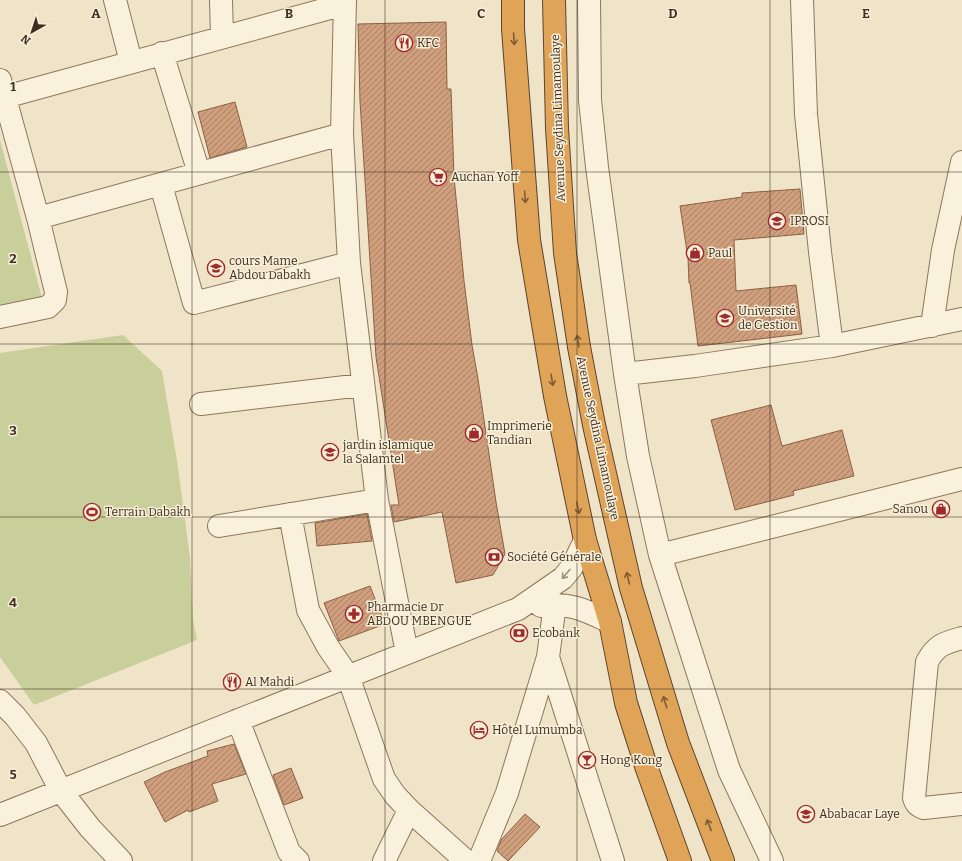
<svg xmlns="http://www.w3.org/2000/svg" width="962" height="861" font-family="Bitter,serif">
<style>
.green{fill:#c9cf9b}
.building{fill:url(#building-hatch);stroke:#8d5f41}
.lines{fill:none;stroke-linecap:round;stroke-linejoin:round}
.minor-casing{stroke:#8d765c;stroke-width:24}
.highway-casing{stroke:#5b4430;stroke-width:24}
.minor{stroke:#faf1dc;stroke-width:22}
.highway{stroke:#e0a458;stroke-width:22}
.oneway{stroke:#7e5d36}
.oneway2{stroke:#9c907e}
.grid{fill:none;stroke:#3d2e20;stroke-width:1;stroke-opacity:0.55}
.labels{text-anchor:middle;stroke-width:3;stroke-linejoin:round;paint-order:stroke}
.poi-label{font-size:12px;fill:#3d2e20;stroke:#f7eed8;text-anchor:start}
.street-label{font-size:12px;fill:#3d2e20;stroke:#f7eed8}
.grid-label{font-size:13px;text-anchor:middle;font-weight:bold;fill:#3d2e20;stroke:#f7eed8;stroke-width:3;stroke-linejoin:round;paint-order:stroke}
</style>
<defs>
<pattern id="building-hatch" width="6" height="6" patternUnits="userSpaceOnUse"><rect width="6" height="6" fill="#cf9f7d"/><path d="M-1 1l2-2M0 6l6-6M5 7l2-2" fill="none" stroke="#a98266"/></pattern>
</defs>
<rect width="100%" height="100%" fill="#f0e4c8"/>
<path class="green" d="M0,140L42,298L0,306Z
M123,335L162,371L178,467L190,558L193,620L197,640L34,705L0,657V353Z"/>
<path class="building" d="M446,22L447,89H451L454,177L464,281L472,345L478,379L496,502L505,554L493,575L456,583L442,512L394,522L391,505H399L376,357L360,101L358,24Z
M235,102L247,147L210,158L198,112Z
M800,189L804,234L734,240L736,291L796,285L802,334L698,346L690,283H689L688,258L680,206L742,197V193Z
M771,405L782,446L842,430L854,476L793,491L794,495L735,510L711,420Z
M367,514L372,541L317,546L315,523Z
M370,586L385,624L339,641L324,603Z
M234,744L246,774L212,784L218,801L189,812L188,810L165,822L144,782L165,772L208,756L207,751Z
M291,768L303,798L284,805L273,775Z
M525,814L540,827L508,861L497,851L501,840Z"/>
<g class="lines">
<defs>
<path id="minor" d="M115,0L131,62
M221,0L222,37
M345,0L342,134L349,263L377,500L407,653
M589,0L590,100L597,167L625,374L638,456L660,555L729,770L772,861
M162,53L199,173
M0,80L38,218L56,292L55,300L48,307L0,317
M5,97L345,4
M161,185L194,303L349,263
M38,218L342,134
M932,326L943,250L962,162
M832,346L962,319
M625,374L695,366L832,346L820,252L806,114L802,0
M201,404L362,385
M290,514L308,610L328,647L348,676L384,779L395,795L409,810L466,861
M219,526L377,500
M660,555L962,479
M555,604L548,657L613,861
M541,606C570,602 585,610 610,622
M962,638C944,643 936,645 927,662L914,798C916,804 918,806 924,808L962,804
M0,701L15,716L36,743L61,791L90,828L121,861
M238,720L289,852L298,861
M0,815L518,609L563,578L572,567L585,540
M384,861L409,810
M479,861L507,793L548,657"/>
<path id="highway" d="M513,0V29L529,240L555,396L585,540L610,622L626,703L647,769L680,861
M554,0L557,128L565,253L579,347L594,425L631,588L678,743L723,861"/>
</defs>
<use href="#minor" class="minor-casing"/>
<use href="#highway" class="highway-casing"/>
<use href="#minor" class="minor"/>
<use href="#highway" class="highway"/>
</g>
<defs><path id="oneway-shaft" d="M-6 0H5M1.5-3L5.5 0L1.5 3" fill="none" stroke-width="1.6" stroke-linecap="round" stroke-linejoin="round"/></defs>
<g class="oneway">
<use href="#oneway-shaft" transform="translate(514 39) rotate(86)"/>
<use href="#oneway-shaft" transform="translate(525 197) rotate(86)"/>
<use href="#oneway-shaft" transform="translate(578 341) rotate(-99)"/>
<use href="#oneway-shaft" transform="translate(552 380) rotate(80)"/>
<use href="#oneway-shaft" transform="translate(578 508) rotate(78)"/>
<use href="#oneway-shaft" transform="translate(628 578) rotate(-103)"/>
<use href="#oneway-shaft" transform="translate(665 702) rotate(-107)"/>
<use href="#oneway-shaft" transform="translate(709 825) rotate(-111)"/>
</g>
<use class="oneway2" href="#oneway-shaft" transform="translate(566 574) rotate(131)"/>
<path class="grid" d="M192,0V861M385,0V861M577,0V861M770,0V861M0,172H962M0,344H962M0,517H962M0,689H962"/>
<defs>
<symbol id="restaurant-ring" viewBox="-11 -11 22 22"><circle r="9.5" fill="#f7eed8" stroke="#9e2a2b" stroke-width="1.5"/><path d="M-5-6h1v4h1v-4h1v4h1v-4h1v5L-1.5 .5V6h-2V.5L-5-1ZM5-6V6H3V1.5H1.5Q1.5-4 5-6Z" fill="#9e2a2b"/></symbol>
<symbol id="supermarket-ring" viewBox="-11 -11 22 22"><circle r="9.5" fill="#f7eed8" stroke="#9e2a2b" stroke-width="1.5"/><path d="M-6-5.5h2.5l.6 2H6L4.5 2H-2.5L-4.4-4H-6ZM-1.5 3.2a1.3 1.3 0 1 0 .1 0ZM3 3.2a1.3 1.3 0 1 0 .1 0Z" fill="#9e2a2b"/></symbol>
<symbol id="university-ring" viewBox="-11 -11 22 22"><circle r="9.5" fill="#f7eed8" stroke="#9e2a2b" stroke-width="1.5"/><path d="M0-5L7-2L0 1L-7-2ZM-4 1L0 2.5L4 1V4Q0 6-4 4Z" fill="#9e2a2b"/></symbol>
<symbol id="shop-ring" viewBox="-11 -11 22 22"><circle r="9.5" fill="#f7eed8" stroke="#9e2a2b" stroke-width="1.5"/><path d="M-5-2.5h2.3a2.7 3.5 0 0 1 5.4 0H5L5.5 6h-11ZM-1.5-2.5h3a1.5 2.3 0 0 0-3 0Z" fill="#9e2a2b"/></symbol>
<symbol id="school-ring" viewBox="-11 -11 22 22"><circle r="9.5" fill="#f7eed8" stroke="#9e2a2b" stroke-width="1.5"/><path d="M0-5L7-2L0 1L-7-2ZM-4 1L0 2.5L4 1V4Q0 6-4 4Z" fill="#9e2a2b"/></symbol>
<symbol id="stadium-ring" viewBox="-11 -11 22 22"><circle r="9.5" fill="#f7eed8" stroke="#9e2a2b" stroke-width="1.5"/><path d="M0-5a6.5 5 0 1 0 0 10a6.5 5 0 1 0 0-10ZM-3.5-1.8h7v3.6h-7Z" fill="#9e2a2b"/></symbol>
<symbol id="bank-ring" viewBox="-11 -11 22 22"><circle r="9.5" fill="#f7eed8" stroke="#9e2a2b" stroke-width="1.5"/><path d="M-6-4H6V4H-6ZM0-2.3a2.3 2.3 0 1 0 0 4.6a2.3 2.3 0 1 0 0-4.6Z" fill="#9e2a2b"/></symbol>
<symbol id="pharmacy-ring" viewBox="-11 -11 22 22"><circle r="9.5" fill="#f7eed8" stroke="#9e2a2b" stroke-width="1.5"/><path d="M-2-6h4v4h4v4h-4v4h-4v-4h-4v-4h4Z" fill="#9e2a2b"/></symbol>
<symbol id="hotel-ring" viewBox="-11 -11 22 22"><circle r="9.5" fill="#f7eed8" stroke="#9e2a2b" stroke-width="1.5"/><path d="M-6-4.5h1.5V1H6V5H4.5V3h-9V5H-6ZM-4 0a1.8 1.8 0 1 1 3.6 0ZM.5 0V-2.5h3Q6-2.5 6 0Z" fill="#9e2a2b"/></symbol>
<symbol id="bar-ring" viewBox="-11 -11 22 22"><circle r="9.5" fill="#f7eed8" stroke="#9e2a2b" stroke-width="1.5"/><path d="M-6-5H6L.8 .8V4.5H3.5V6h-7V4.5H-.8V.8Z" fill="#9e2a2b"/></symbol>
</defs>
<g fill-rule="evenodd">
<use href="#restaurant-ring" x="394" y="33" width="20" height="20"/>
<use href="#supermarket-ring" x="428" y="167" width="20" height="20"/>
<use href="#university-ring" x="767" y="211" width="20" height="20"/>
<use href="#shop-ring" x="685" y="243" width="20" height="20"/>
<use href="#school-ring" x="206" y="258" width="20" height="20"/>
<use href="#university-ring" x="715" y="308" width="20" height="20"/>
<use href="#shop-ring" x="464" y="423" width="20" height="20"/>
<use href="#school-ring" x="320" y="442" width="20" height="20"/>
<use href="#shop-ring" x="931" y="499" width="20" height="20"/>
<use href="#stadium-ring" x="82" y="502" width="20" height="20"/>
<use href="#bank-ring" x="484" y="547" width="20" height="20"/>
<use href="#pharmacy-ring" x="344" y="604" width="20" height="20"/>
<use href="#bank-ring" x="509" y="623" width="20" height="20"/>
<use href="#restaurant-ring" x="222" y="672" width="20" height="20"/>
<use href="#hotel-ring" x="469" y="720" width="20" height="20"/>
<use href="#bar-ring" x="577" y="750" width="20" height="20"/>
<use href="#school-ring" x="796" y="804" width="20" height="20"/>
</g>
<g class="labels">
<g class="poi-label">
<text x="417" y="47">KFC</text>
<text x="451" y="181">Auchan Yoff</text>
<text x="790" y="225">IPROSI</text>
<text x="708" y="257">Paul</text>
<text x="229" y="265">cours Mame<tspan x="229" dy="14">Abdou Dabakh</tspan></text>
<text x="738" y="315">Université<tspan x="738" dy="14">de Gestion</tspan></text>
<text x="487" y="430">Imprimerie<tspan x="487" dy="14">Tandian</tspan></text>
<text x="343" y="449">jardin islamique<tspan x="343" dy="14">la Salamtel</tspan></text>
<text x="928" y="513" text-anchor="end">Sanou</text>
<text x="105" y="516">Terrain Dabakh</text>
<text x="507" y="561">Société Générale</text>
<text x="367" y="611">Pharmacie Dr<tspan x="367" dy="14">ABDOU MBENGUE</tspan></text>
<text x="532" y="637">Ecobank</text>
<text x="245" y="686">Al Mahdi</text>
<text x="492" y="734">Hôtel Lumumba</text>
<text x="600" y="764">Hong Kong</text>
<text x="819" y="818">Ababacar Laye</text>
</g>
<g class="street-label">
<text transform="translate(558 118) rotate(-92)" y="4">Avenue Seydina Limamoulaye</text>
<text transform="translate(598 438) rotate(78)" y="4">Avenue Seydina Limamoulaye</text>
</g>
</g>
<g class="grid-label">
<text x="96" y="18">A</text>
<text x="289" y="18">B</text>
<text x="481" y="18">C</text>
<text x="673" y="18">D</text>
<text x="866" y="18">E</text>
<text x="13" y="91">1</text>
<text x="13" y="263">2</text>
<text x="13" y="435">3</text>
<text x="13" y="607">4</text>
<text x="13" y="779">5</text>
</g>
<g transform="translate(32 32) rotate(219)" stroke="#f7eed8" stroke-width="3" paint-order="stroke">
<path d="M0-3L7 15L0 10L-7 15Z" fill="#3d2e20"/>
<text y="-6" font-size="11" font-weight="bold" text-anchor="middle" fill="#3d2e20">N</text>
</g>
</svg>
